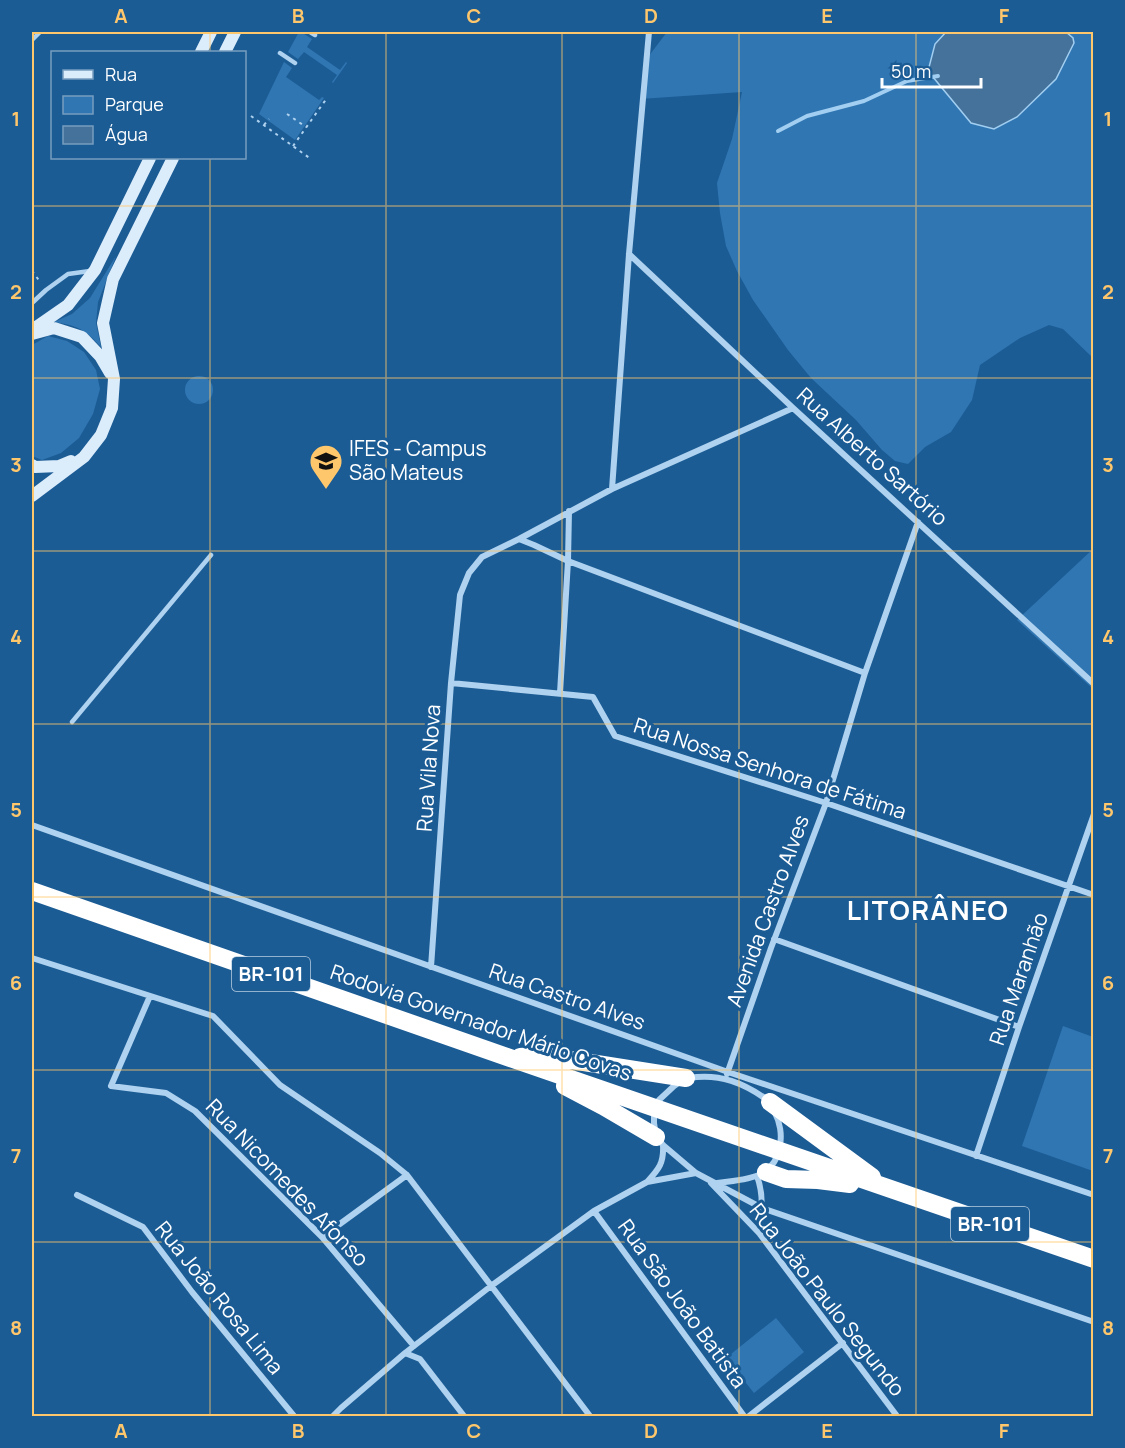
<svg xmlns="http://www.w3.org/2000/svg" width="1125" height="1448" font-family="Manrope,sans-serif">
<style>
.green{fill:#3076b2}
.water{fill:#45729a;stroke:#a1cef1;stroke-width:1.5}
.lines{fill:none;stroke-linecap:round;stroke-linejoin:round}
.stream{stroke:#a1cef1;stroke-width:4}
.path{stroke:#aed2ef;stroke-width:2;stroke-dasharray:3 4.5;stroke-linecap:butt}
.lane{stroke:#aed2ef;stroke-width:4.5}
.street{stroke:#aed2ef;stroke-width:6}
.secondary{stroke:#dbecfb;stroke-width:12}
.highway{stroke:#fff;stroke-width:18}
.grid{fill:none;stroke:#ffc76c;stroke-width:1.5;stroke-opacity:0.55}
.labels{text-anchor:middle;stroke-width:6;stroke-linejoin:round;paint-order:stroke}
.shield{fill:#1c5c95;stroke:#bbcedf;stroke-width:1.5}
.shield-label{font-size:20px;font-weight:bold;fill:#fff}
.poi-label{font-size:21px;fill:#fff;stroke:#1c5c95;text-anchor:start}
.street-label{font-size:21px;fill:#fff;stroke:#1c5c95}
.district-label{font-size:27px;font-weight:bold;letter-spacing:1.5px;fill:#fff;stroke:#1c5c95}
.neatline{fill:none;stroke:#ffc76c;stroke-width:2}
.grid-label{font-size:20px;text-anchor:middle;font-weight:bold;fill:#ffc76c}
</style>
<rect width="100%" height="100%" fill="#1c5c95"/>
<path class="green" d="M299,32H301L312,39L307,47L340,70L346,62L347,63L333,83L332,82L337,75L304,52L298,59L288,52Z
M667,32H946L935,44L1073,38L1066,32H1093V358L1063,329L1049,325L1020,338L980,365L972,400L951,432L925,447L908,464L895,461L882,450L856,420L811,378L788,350L753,300L737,271L726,246L720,213L717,183L732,139L742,92L640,99L645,61Z
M284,62L292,68L286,77L319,100L322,97L324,98L295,140L259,114Z
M116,256L98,302L96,323L101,347C84,329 79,326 54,322L72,314L90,298Z
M48,336L67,341L84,352L96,370L100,389L93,414L79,438L61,453L42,460L32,456V345Z
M185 390a14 14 0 1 1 28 0a14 14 0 1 1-28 0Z
M1093,549V689L1017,620Z
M1063,1026L1093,1037V1171L1022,1146Z
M776,1318L804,1352L754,1393L726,1358Z"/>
<path class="water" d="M946,32H1066L1073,38L1074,43L1056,79L1017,117L994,129L971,123L928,71L935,44Z"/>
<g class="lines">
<path class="stream" d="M778,131L807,116L864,101L907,81L938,76"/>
<path class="path" d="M287,114L306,127
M251,116L311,159
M264,125L269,119
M293,146L327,98
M32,271L41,283"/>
<path class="lane" d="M310,32L315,35
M32,40L40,32
M280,53L295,63
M32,303L46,290L68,274L90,271
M72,722L211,555"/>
<path class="street" d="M629,254L793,408L1094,684
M612,489L629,254L649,32
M519,539L534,545L568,561L865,673
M451,683L593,697L615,736L826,803L1094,895
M560,693L568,561L569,511
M32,825L728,1072L1094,1195
M774,939L1019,1027
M32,958L213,1016L280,1085L380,1153L407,1175L590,1416
M431,967L451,683L460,595L469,573L482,557L519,539L612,489L793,408
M150,996L111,1086L166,1093L195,1111L322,1237L414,1346
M727,1074L771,948L826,803L865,673L918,522
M689,1078C720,1073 744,1083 769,1101
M680,1082L674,1086L659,1100L654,1107V1123L656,1137L663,1145L696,1173L762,1208L1094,1322
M976,1156L1019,1027L1094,814
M757,1176C764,1195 762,1213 759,1233
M647,1182C659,1169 664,1163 663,1145
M711,1183L759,1233L897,1416
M717,1183C745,1179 775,1180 780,1145C782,1135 780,1122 775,1113
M77,1195L143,1227L192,1292L294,1416
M594,1211L744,1416
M322,1237L407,1175
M405,1353L420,1359L464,1416
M333,1416L341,1408L405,1353L491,1286L594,1211L647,1182L696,1173
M749,1416L843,1343"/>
<path class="secondary" d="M201,52L211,32
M225,52L235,32
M32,330L68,305L95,270L150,158
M32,334L54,328L82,337L100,356L110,373
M32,465L35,467L59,466L71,461
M32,496L84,457L101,435L112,408L114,379L103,323L113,279L173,158"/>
<path class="highway" d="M32,891L510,1058L1094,1259
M520,1057L533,1056L552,1057L686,1078
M565,1086L603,1106L656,1137
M770,1102L872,1177
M766,1172L786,1179L818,1180L850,1184"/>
</g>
<path class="grid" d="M210,32V52M386,32V1416M562,32V1416M739,32V1416M916,32V1416M210,158V1416M32,206H1094M32,378H1094M32,551H1094M32,724H1094M32,897H1094M32,1070H1094M32,1242H1094"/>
<defs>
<symbol id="university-pin" viewBox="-11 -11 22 30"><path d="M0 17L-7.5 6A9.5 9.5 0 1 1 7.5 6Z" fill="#ffc76c" stroke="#1c5c95"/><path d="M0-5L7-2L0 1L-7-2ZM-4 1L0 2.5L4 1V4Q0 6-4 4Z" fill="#111"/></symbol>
</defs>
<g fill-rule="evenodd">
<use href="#university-pin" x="307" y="442" width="38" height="52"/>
</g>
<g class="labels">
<g class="shield">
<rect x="232" y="957" width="78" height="34" rx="4.5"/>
<rect x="951" y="1207" width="78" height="34" rx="4.5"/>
</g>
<g class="shield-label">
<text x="271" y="981">BR-101</text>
<text x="990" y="1231">BR-101</text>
</g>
<g class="poi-label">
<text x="349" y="456">IFES - Campus<tspan x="349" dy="24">São Mateus</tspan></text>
</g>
<g class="street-label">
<text transform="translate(872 457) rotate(42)" y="7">Rua Alberto Sartório</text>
<text transform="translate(429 768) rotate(-86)" y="7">Rua Vila Nova</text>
<text transform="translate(770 769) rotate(18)" y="7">Rua Nossa Senhora de Fátima</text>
<text transform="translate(768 911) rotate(-70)" y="7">Avenida Castro Alves</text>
<text transform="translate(1019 979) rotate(-71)" y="7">Rua Maranhão</text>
<text transform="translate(567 997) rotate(19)" y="7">Rua Castro Alves</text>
<text transform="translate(481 1023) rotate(19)" y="7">Rodovia Governador Mário Covas</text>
<text transform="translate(287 1183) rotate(46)" y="7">Rua Nicomedes Afonso</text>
<text transform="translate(219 1298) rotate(51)" y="7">Rua João Rosa Lima</text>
<text transform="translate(827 1300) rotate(52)" y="7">Rua João Paulo Segundo</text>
<text transform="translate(682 1304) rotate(54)" y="7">Rua São João Batista</text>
</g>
<g class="district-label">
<text x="928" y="920">LITORÂNEO</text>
</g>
</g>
<rect width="1125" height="1448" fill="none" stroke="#1c5c95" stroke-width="66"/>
<rect x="51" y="51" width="195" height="108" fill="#1c5c95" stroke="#779dbf" stroke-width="1.5"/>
<rect x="63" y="70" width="30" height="9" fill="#dbecfb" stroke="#779dbf" stroke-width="1.5"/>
<text x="105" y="81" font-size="18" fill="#ffffff">Rua</text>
<rect x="63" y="96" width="30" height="18" fill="#3076b2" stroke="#779dbf" stroke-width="1.5"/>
<text x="105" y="111" font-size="18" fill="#ffffff">Parque</text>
<rect x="63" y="126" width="30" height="18" fill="#45729a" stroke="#779dbf" stroke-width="1.5"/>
<text x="105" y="141" font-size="18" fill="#ffffff">Água</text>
<path d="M882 78v9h99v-9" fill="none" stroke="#ffffff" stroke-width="3"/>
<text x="891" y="78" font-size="18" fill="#ffffff" stroke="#1c5c95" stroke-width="4.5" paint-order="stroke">50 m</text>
<rect x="33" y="33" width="1059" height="1382" class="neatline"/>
<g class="grid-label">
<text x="121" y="23">A</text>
<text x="298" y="23">B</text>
<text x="474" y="23">C</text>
<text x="651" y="23">D</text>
<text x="827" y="23">E</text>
<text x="1004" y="23">F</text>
<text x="16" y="126">1</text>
<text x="1108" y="126">1</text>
<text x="16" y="299">2</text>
<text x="1108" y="299">2</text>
<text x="16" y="472">3</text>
<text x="1108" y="472">3</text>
<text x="16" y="644">4</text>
<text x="1108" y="644">4</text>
<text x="16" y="817">5</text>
<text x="1108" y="817">5</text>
<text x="16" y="990">6</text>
<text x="1108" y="990">6</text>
<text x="16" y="1163">7</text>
<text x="1108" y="1163">7</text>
<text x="16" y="1335">8</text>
<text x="1108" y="1335">8</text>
<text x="121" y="1438">A</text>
<text x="298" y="1438">B</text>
<text x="474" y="1438">C</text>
<text x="651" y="1438">D</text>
<text x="827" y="1438">E</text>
<text x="1004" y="1438">F</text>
</g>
</svg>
